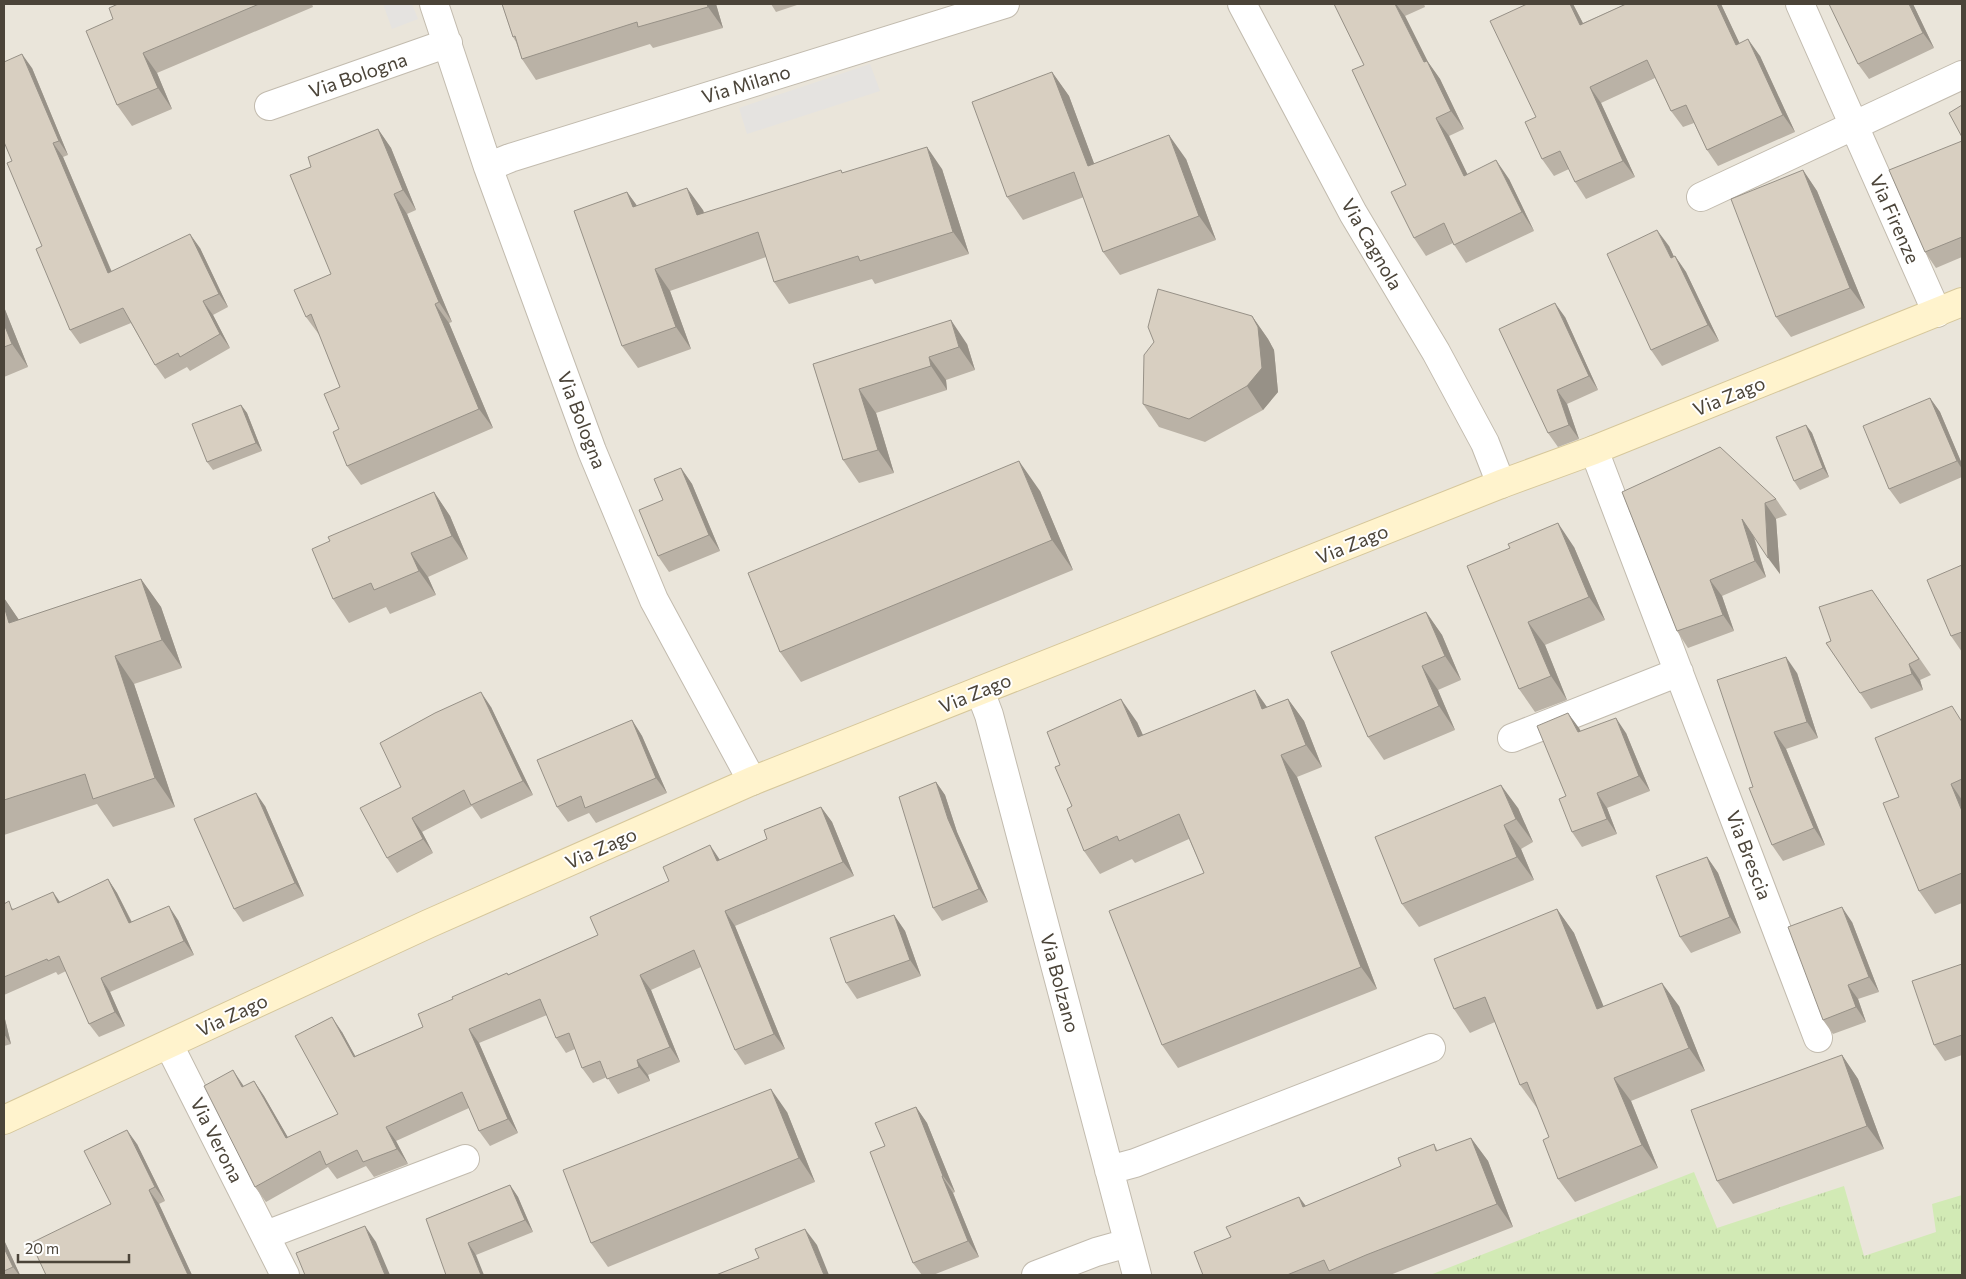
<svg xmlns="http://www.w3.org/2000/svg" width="1966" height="1279" font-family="Commissioner,sans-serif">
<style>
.residential{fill:#eae5da}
.park{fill:url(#park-tufts)}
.parking{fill:#e5e3e0}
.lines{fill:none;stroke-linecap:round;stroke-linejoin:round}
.street-casing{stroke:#c2bbae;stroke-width:30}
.secondary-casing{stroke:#d6c79b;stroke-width:30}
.street{stroke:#fff;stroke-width:28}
.secondary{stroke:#fff3cd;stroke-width:28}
.wall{fill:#bab2a6}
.shaded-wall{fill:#979187}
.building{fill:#d8cfc1;stroke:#979187}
.labels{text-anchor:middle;stroke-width:4;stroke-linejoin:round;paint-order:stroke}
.street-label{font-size:19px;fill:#4b4439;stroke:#fff}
</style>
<defs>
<pattern id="park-tufts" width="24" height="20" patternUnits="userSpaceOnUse" patternTransform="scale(1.25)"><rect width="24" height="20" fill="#d2eab5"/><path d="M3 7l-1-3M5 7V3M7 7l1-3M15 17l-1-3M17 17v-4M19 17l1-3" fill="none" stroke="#b6ca9c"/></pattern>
</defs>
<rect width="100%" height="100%" fill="#f6f3ec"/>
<path class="residential" d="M4,4H1962V1275H4Z"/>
<path class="park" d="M1694,1172L1717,1228L1844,1186L1864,1256L1936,1232L1932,1204L1962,1195V1275H1430Z"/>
<path class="parking" d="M383,4H412L418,19L392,29Z
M870,64L880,91L747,134L739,108Z"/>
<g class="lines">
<defs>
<path id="street" d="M434,4L488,167L592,451L654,600L752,781
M1242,4L1353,213L1436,352L1485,443L1501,484
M1800,4L1937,313
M269,106L448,43
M488,167L510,158L1005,4
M1701,197L1962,75
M1594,450L1818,1038
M980,691L989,715L1137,1275
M1512,738L1679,672
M169,1045L285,1275
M1109,1170L1135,1163L1431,1048
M266,1235L465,1159
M1036,1275L1096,1252L1128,1243"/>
<path id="secondary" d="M4,1120L428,924L752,781L1501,484L1594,450L1962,302"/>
</defs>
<use href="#street" class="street-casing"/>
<use href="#secondary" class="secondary-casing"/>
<use href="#street" class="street"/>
<use href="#secondary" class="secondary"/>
</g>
<path class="wall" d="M118,4H312L313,7L157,73L172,109L132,126L117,105L113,19Z
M502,4H716L723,28L653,48L650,44L536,80L522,59L516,42L513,37Z
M771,4H800L776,12Z
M1334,4H1424L1425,7L1405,16L1428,62L1440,79L1464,129L1449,136L1467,174L1509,179L1534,231L1466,263L1453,243L1426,256L1414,238L1406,185L1364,65Z
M1527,4H1573L1583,23L1626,4H1721L1739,43L1760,56L1795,132L1718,166L1707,150L1694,123L1683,127L1671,111L1655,78L1601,103L1635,177L1586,199L1575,182L1569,169L1554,176L1542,159L1536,117Z
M1913,4L1934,48L1869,79L1858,64Z
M32,68L68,155L63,157L112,272L200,248L228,307L213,315L230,348L190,371L187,367L165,379L155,365L131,323L80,344L70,330L42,246Z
M1052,72L1069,96L1094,164L1186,159L1216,240L1120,275L1103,252L1084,197L1023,220L1007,197Z
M378,129L391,148L416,210L407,214L452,322L449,323L493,428L361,485L347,466L339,429L340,387L320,336L306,317L331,274L311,167Z
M1962,141V257L1936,268L1925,252Z
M942,169L969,254L875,284L872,279L789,304L774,282L766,257L670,291L691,349L638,368L622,346L627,192L637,206L703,210L704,213L843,173Z
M1803,170L1817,191L1865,308L1791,337L1776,317Z
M1669,246L1674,257L1675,256L1686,272L1719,341L1662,366L1651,350Z
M4,307L28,367L4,377Z
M1252,316L1268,339L1274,350L1278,392L1263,410L1205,442L1159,427L1143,404Z
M1565,317L1598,390L1567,404L1579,439L1558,447L1548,433Z
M967,344L975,370L946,380L947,390L876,413L894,473L859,483L843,460L813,364Z
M1930,398L1940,412L1962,464V477L1900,504L1889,489Z
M241,405L247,413L262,451L213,470L207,462Z
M1806,425L1812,433L1829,477L1800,490L1794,481Z
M681,468L692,484L720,551L669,572L658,556L663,500Z
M1040,491L1073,570L801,682L780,652Z
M434,492L450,516L468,559L428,577L436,595L390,614L386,607L349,623L333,599L330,541Z
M1622,492L1776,499L1787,515L1776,519L1780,574L1754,536L1766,577L1722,596L1734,631L1688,648L1677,631Z
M1574,547L1605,620L1545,645L1567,700L1535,712L1519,689L1467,566Z
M1962,565V652L1951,636Z
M141,579L161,607L182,668L134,684L175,807L113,827L97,804L4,835V598L19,620Z
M1872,590L1931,675L1920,680L1923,690L1871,709L1826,643L1831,641Z
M1426,612L1442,635L1461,680L1438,690L1455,730L1384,760L1368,737Z
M1797,673L1818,738L1786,749L1825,845L1783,861L1772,845L1753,787Z
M1255,690L1267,707L1288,699L1304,721L1322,767L1297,777L1377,989L1178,1068L1162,1045L1204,873L1189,839L1135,863L1132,859L1100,874L1084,851L1060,765L1137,722L1143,735Z
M491,707L533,795L481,819L472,806L422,832L433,853L397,873L387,858L401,787Z
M632,720L642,736L667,793L596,823L589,813L568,822L557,807Z
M1962,721V903L1935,914L1919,891L1899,797Z
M1579,728L1580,731L1626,733L1650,791L1607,808L1617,834L1582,847L1572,832L1566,796Z
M936,782L945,795L957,832L988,902L942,921L933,908Z
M265,806L304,896L243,922L234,909Z
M821,807L832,822L854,876L735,926L785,1049L745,1065L735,1050L701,967L651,990L680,1062L648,1075L650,1081L618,1094L607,1077L593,1083L582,1068L575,1049L566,1053L556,1038L547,1015L479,1043L518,1133L490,1146L479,1131L469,1108L396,1141L408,1164L374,1177L366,1166L337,1179L328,1167L266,1202L255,1187L244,1087L254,1081L264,1096L288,1138L338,1114L342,1032L355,1056L423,1027L453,999L598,935L720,860L767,839Z
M1518,808L1533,842L1521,849L1534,880L1419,927L1402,904Z
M1707,857L1718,873L1741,933L1691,953L1680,937Z
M108,879L117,893L132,922L178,920L194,955L110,992L125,1026L99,1037L89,1024L66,971L58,975L56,972L4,995V904L14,909L60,902Z
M1557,909L1574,933L1603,1007L1679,1006L1705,1071L1631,1101L1658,1168L1575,1202L1558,1179L1549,1137L1538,1108H1537L1520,1085L1495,1022L1470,1033L1454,1009Z
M894,915L905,931L921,976L857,999L846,983Z
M1852,922L1879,992L1858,999L1866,1022L1833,1034L1823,1020Z
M1962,964V1055L1945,1061L1934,1045Z
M4,1015L11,1044L4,1046Z
M1842,1055L1858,1079L1884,1149L1733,1204L1717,1181Z
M916,1107L927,1123L955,1192L953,1193L979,1257L933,1275H922L913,1263L885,1146Z
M787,1112L815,1182L608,1267L591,1243Z
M1471,1138L1488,1161L1513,1227L1390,1275H1203L1231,1237L1299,1197L1306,1206L1401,1166L1434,1144L1438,1151Z
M137,1144L165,1201L159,1204L192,1275H46L111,1204Z
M510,1185L518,1197L533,1232L476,1255L426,1219Z
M4,1240L20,1275H4Z"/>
<path class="shaded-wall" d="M707,4H716L723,28L708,7Z
M1395,4H1396L1405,16L1428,62L1440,79L1464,129L1451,111L1424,62Z
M1570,4H1573L1592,41L1580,25Z
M1717,4H1721L1748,61L1736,45Z
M1909,4H1913L1934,48L1923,33Z
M1748,39L1760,56L1795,132L1783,115Z
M143,53L157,73L172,109L158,88Z
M22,54L32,68L68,155L59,141Z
M1052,72L1069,96L1104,190L1088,166Z
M1590,87L1601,103L1635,177L1623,161Z
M1436,118L1449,136L1477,194L1464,176Z
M378,129L391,148L416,210L403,190Z
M1169,135L1186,159L1216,240L1199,216Z
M53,143L63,157L118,287L108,273Z
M927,147L942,169L969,254L953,232Z
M1496,160L1509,179L1534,231L1522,212Z
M1803,170L1817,191L1865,308L1850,288Z
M687,188L703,210L712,238L697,215Z
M627,192L643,214L633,207Z
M394,194L407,214L452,322L439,302Z
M1657,230L1669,246L1682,274L1671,258Z
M190,234L200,248L228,307L219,294Z
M1675,256L1686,272L1719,341L1708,325Z
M655,269L670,291L691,349L676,327Z
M203,301L213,315L230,348L220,334Z
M1555,303L1565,317L1598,390L1589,376Z
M435,304L449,323L493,428L479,409Z
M4,307L28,367L12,344L4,324Z
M1252,316L1268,339L1274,350L1278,392L1263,410L1247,386Z
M951,320L967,344L975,370L959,347Z
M929,357L946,380L947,390L931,366Z
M859,389L876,413L894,473L878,450Z
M1557,390L1567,404L1579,439L1569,425Z
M1930,398L1940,412L1962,464V469L1957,461Z
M241,405L247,413L262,451L256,443Z
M1806,425L1812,433L1829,477L1823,468Z
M1019,461L1040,491L1073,570L1052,540Z
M681,468L692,484L720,551L709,535Z
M434,492L450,516L468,559L452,536Z
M1765,503L1776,519L1780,574L1768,558Z
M1742,519L1753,535L1766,577L1755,561Z
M1558,523L1574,547L1605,620L1589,597Z
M411,553L428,577L436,595L419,571Z
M141,579L161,607L182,668L162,640Z
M1710,580L1722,596L1734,631L1723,615Z
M4,598L19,620L9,623L4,606Z
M1426,612L1442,635L1461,680L1445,656Z
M1528,622L1545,645L1567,700L1551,676Z
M115,656L134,684L175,807L155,778Z
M1786,657L1797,673L1818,738L1807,722Z
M1909,664L1920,680L1923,690L1912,674Z
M1422,666L1438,690L1455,730L1439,706Z
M1255,690L1271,713L1262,709Z
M481,692L491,707L533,795L523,781Z
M1121,699L1137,722L1154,760L1138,737Z
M1288,699L1304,721L1322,767L1306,745Z
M1568,713L1579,728L1589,747L1578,732Z
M1616,718L1626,733L1650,791L1639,776Z
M632,720L642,736L667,793L656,778Z
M1774,732L1786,749L1825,845L1814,828Z
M1281,755L1297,777L1377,989L1361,967Z
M936,782L945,795L957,832L988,902L979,889L948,819Z
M1951,784L1962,800V811Z
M1501,785L1518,808L1533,842L1516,819Z
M256,793L265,806L304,896L295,883Z
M1597,793L1607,808L1617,834L1607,819Z
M821,807L832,822L854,876L843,862Z
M412,818L422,832L433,853L423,839Z
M1504,825L1521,849L1534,880L1517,857Z
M710,845L720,860L717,861Z
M1707,857L1718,873L1741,933L1730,917Z
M108,879L117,893L139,937L129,923Z
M53,892L62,905L58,903Z
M169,906L178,920L194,955L184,941Z
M1842,907L1852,922L1879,992L1869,977Z
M1557,909L1574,933L1614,1032L1597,1009Z
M725,911L735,926L785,1049L774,1034Z
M894,915L905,931L921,976L910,960Z
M640,975L651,990L680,1062L670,1047Z
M101,978L110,992L125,1026L115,1012Z
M1662,983L1679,1006L1705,1071L1689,1048Z
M1848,985L1858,999L1866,1022L1856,1007Z
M4,1015L11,1044L4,1034Z
M332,1017L342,1032L364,1072L354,1057Z
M469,1029L479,1043L518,1133L508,1119Z
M1842,1055L1858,1079L1884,1149L1867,1126Z
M637,1060L648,1075L650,1081L639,1067Z
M233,1070L243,1085L253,1102L242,1087Z
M1614,1078L1631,1101L1658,1168L1642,1145Z
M254,1081L264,1096L297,1153L286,1138Z
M771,1089L787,1112L815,1182L799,1158Z
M916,1107L927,1123L955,1192L943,1176Z
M386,1127L396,1141L408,1164L397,1149Z
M127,1130L137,1144L165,1201L155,1187Z
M1471,1138L1488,1161L1513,1227L1497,1204Z
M942,1176L953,1193L979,1257L968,1241Z
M510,1185L518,1197L533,1232L525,1220Z
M149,1190L159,1204L192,1275H188Z
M1299,1197L1316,1220L1303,1207Z
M365,1226L376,1242L390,1275H385Z
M805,1229L817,1245L829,1275H824Z
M4,1240L20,1275H19L13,1267L4,1248Z
M468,1243L476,1255L484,1275H481Z"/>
<path class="building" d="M118,4H259L143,53L158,88L117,105L86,31L113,19L109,8Z
M502,4H707L708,7L638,27L637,22L522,59L515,36L513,37Z
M1334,4H1395L1424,62L1427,61L1451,111L1436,118L1464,176L1496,160L1522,212L1454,245L1444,223L1414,238L1391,192L1406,185L1352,70L1364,65Z
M1527,4H1570L1580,25L1626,4H1717L1736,45L1748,39L1783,115L1707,150L1686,105L1671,111L1647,60L1590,87L1623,161L1575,182L1560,151L1542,159L1525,122L1536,117L1490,21Z
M1829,4H1909L1923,33L1858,64Z
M22,54L59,141L53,143L108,273L190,234L219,294L203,301L220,334L180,357L178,353L155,365L123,308L70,330L36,249L42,246L7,163L12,161L4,142V62Z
M1052,72L1088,166L1169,135L1199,216L1103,252L1074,172L1007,197L972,102Z
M1962,105V137L1949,113Z
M378,129L403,190L394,194L439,302L435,304L479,409L347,466L333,432L339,429L324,394L340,387L311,314L306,317L294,290L331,274L290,175L311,167L308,157Z
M1962,141V237L1925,252L1889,170Z
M927,147L953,232L860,261L858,256L774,282L758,232L655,269L676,327L622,346L574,211L627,192L633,207L687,188L697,215L841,170L842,173Z
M1803,170L1850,288L1776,317L1731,199Z
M1657,230L1671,258L1675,256L1708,325L1651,350L1607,254Z
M1158,289L1252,316L1258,327L1262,368L1247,386L1189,419L1143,404L1144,355L1154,342L1148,327Z
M1555,303L1589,376L1557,390L1569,425L1548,433L1499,329Z
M951,320L959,347L929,357L931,366L859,389L878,450L843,460L813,364Z
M4,324L12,344L4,347Z
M1930,398L1957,461L1889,489L1863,426Z
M241,405L256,443L207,462L192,424Z
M1806,425L1823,468L1794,481L1776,437Z
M1720,447L1776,499L1765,503L1768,558L1742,519L1755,561L1710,580L1723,615L1677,631L1622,492Z
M1019,461L1052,540L780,652L748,573Z
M681,468L709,535L658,556L639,510L663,500L654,479Z
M434,492L452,536L411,553L419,571L374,590L371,583L333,599L312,549L330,541L328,537Z
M1558,523L1589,597L1528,622L1551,676L1519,689L1467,566L1510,548L1508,544Z
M1962,565V632L1951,636L1927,580Z
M141,579L162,640L115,656L155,778L93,799L85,774L4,800V606L9,623Z
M1872,590L1919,659L1909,664L1912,674L1860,693L1826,643L1831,641L1819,607Z
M1426,612L1445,656L1422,666L1439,706L1368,737L1331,652Z
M1786,657L1807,722L1774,732L1814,828L1772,845L1749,788L1753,787L1717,680Z
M1255,690L1262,709L1288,699L1306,745L1281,755L1361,967L1162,1045L1109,911L1204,873L1179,814L1119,841L1117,836L1084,851L1067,809L1072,806L1055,767L1060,765L1047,732L1121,699L1138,737Z
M481,692L523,781L471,805L464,790L412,818L423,839L387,858L360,808L401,787L380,743L435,713Z
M1952,706L1962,722V779L1951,784L1962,811V873L1919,891L1883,803L1899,797L1875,738Z
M1568,713L1578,732L1616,718L1639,776L1597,793L1607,819L1572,832L1559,799L1566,796L1537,726Z
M632,720L656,778L585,808L581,796L557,807L537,760Z
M936,782L948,819L979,889L933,908L899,797Z
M1501,785L1516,819L1504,825L1517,857L1402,904L1375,837Z
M256,793L295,883L234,909L194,819Z
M821,807L843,862L725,911L774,1034L735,1050L694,950L640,975L670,1047L637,1060L639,1067L607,1079L600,1061L582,1068L569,1033L556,1038L540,999L469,1029L508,1119L479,1131L462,1092L386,1127L397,1149L363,1162L357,1150L326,1165L320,1151L255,1187L204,1086L233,1070L242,1087L254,1081L286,1138L338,1114L295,1036L332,1017L354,1057L423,1027L418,1014L453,999L452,997L507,973L508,975L598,935L590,917L669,881L663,867L710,845L717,861L767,839L764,830Z
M1707,857L1730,917L1680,937L1656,876Z
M108,879L129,923L169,906L184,941L101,978L115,1012L89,1024L59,956L48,961L47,959L4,977V904L9,901L12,910L53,892L58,903Z
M1842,907L1869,977L1848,985L1856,1007L1823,1020L1788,927Z
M1557,909L1597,1009L1662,983L1689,1048L1614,1078L1642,1145L1558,1179L1543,1140L1549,1137L1527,1082L1520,1085L1485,997L1454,1009L1434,959Z
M894,915L910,960L846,983L830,938Z
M1962,964V1035L1934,1045L1912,981Z
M1842,1055L1867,1126L1717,1181L1691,1110Z
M771,1089L799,1158L591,1243L563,1170Z
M916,1107L943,1176H942L968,1241L913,1263L870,1152L885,1146L875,1123Z
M127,1130L155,1187L149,1190L188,1275H46L31,1243L111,1204L84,1151Z
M1471,1138L1497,1204L1366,1255L1329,1271L1324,1260L1287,1275H1203L1194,1252L1231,1237L1226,1227L1299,1197L1303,1207L1401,1166L1398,1158L1434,1144L1436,1151Z
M510,1185L525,1220L468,1243L481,1275H446L426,1219Z
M365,1226L385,1275H305L296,1253Z
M805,1229L824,1275H716L759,1258L755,1249Z
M4,1248L13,1267L4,1271Z"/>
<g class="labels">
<g class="street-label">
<text transform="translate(358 75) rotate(-19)" y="7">Via Bologna</text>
<text transform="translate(746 84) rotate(-17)" y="7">Via Milano</text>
<text transform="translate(1895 219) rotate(66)" y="7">Via Firenze</text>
<text transform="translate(1372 244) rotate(60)" y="7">Via Cagnola</text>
<text transform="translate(1729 396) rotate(-22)" y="7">Via Zago</text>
<text transform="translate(582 420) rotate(69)" y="7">Via Bologna</text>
<text transform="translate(1352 544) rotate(-22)" y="7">Via Zago</text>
<text transform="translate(975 693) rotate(-22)" y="7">Via Zago</text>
<text transform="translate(601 848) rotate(-24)" y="7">Via Zago</text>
<text transform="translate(1749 855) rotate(69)" y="7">Via Brescia</text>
<text transform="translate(1060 983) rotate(75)" y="7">Via Bolzano</text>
<text transform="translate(232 1015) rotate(-25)" y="7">Via Zago</text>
<text transform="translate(217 1140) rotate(63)" y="7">Via Verona</text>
</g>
</g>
<rect width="1966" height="1279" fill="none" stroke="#4b4439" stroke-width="10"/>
<path d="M18 1254v8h111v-8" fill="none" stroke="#4b4439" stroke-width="2.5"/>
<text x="25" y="1254" font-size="15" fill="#4b4439" stroke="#ffffff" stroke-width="4" paint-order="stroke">20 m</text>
</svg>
